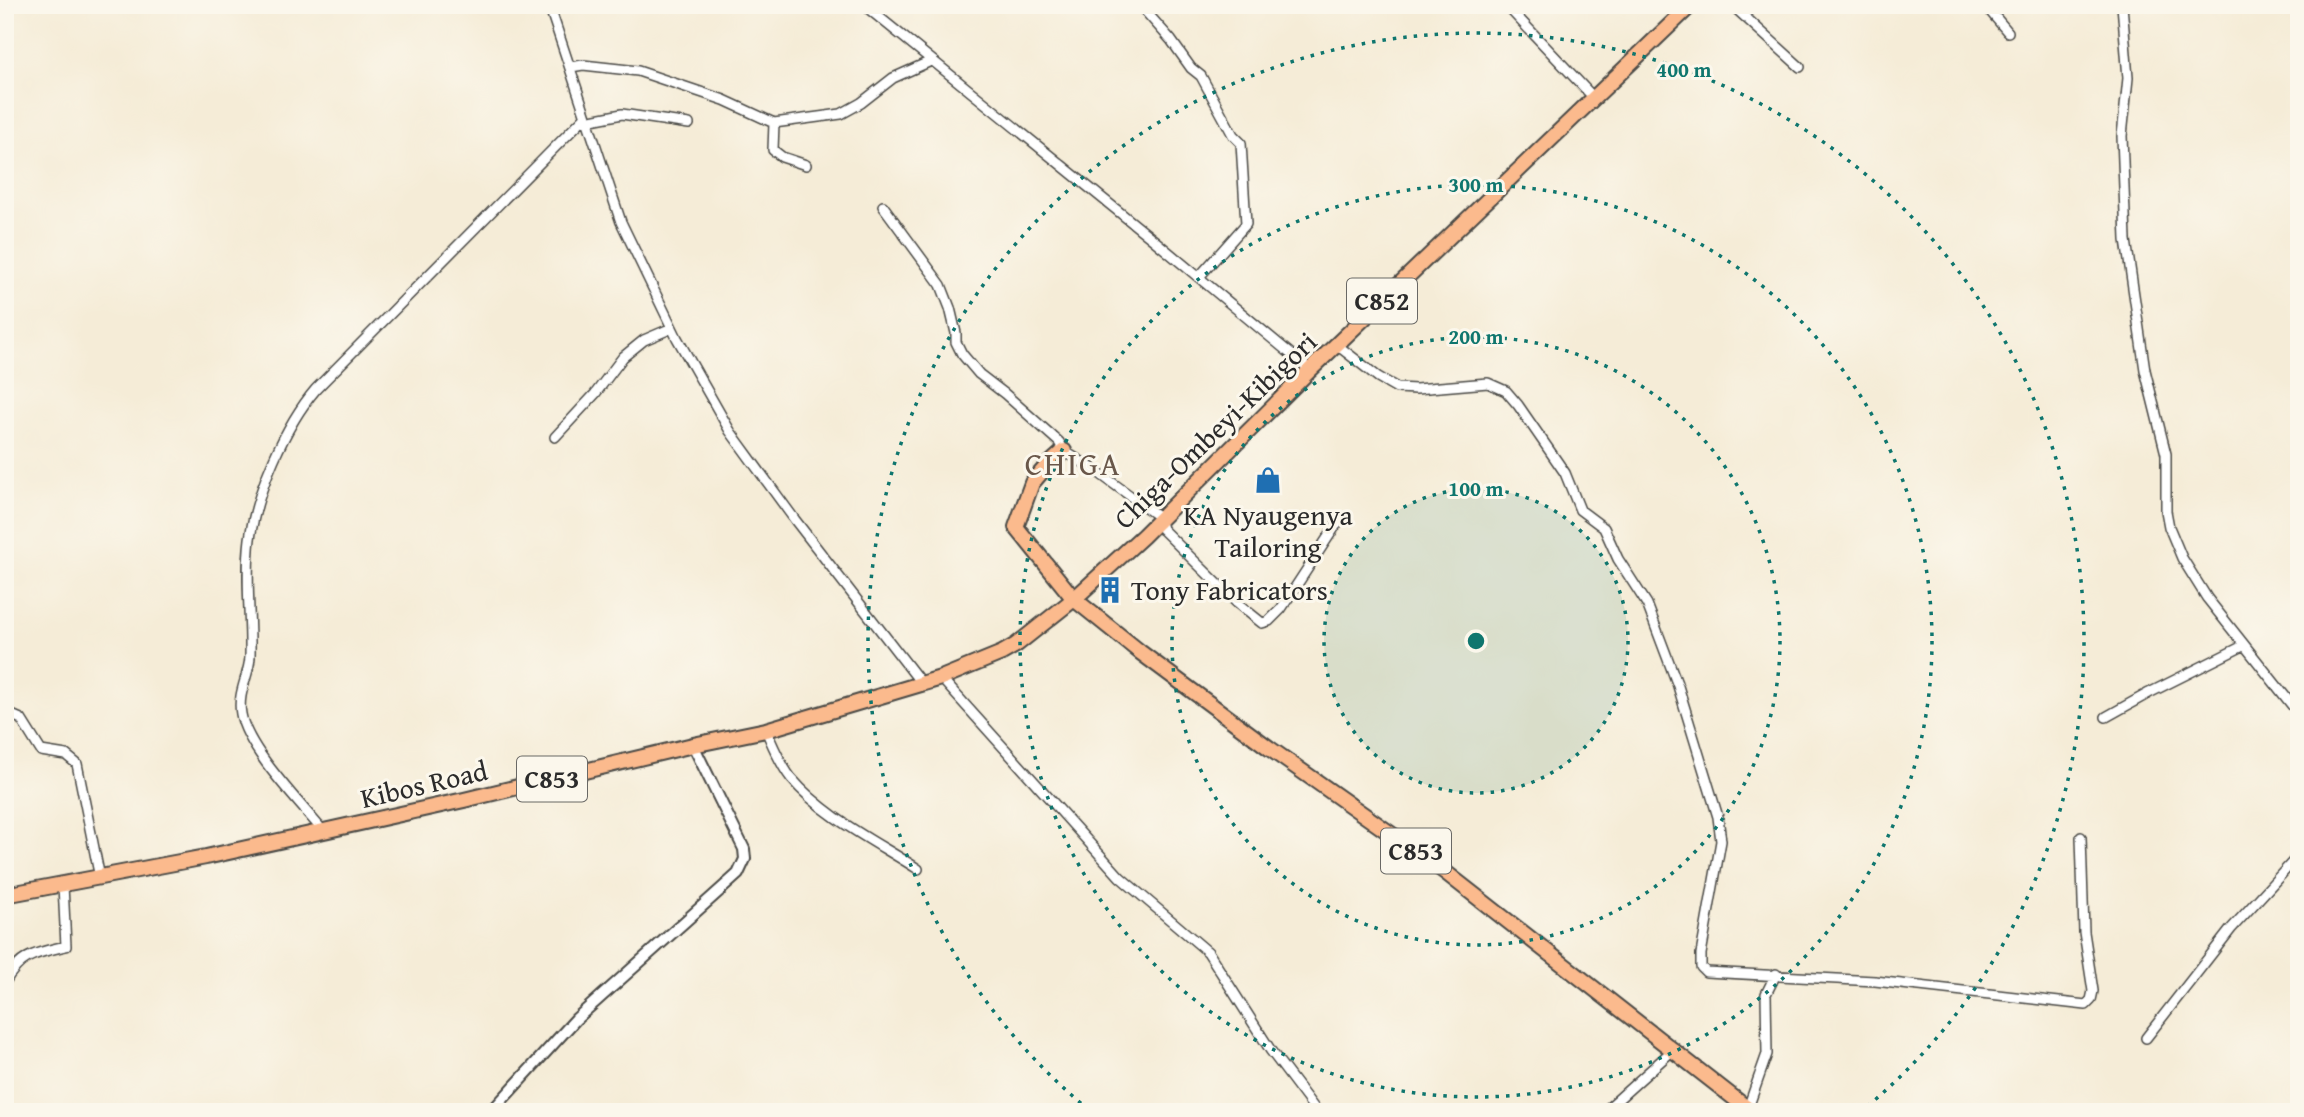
<svg xmlns="http://www.w3.org/2000/svg" width="2304" height="1117" font-family="'Gentium Book Plus',serif">
<style>
.lines{fill:none;stroke-linecap:round;stroke-linejoin:round}
.minor-casing{stroke:#494845;stroke-width:12}
.tertiary-casing{stroke:#494845;stroke-width:14}
.primary-casing{stroke:#494845;stroke-width:18}
.minor{stroke:#fff;stroke-width:9}
.tertiary{stroke:#fff;stroke-width:10}
.primary{stroke:#fbba8d;stroke-width:14}
.ring{fill:none;stroke:#0f766e;stroke-width:3.5;stroke-dasharray:3.5 7}
.labels{text-anchor:middle;stroke-width:6;stroke-linejoin:round;paint-order:stroke}
.shield{fill:#fbf7ec;stroke:#696865;stroke-width:2}
.shield-label{font-size:26px;font-weight:bold;fill:#2b2b2b}
.street-label{font-size:28px;fill:#2b2b2b;stroke:#fbf7ec}
.poi-label{font-size:28px;fill:#2b2b2b;stroke:#fbf7ec}
.quarter-label{font-size:32px;letter-spacing:2px;fill:#69574a;stroke:#fbf7ec}
.centre{fill:#0f766e;stroke:#fbf7ec;stroke-width:3.5}
.ring-label{font-size:21px;text-anchor:middle;font-weight:bold;fill:#0f766e;stroke:#fbf7ec;stroke-width:6;stroke-linejoin:round;paint-order:stroke}
</style>
<rect width="100%" height="100%" fill="#fbf7ec"/>
<filter id="ink" filterUnits="userSpaceOnUse"><feTurbulence type="fractalNoise" baseFrequency=".0143" numOctaves="2"/><feDisplacementMap in="SourceGraphic" scale="14" xChannelSelector="R" yChannelSelector="G"/><feConvolveMatrix kernelMatrix="1 2 1 2 8 2 1 2 1" color-interpolation-filters="sRGB"/></filter>
<filter id="wash" filterUnits="userSpaceOnUse"><feTurbulence type="fractalNoise" baseFrequency=".00686" numOctaves="4" result="noise"/><feDisplacementMap in="SourceGraphic" scale="28" xChannelSelector="R" yChannelSelector="G"/><feGaussianBlur stdDeviation="1.57" result="paint"/><feColorMatrix in="noise" values="0 0 0 0 0 0 0 0 0 0 0 0 0 0 0 0 0 1.4 0 .05"/><feComposite in="paint" operator="in"/></filter>
<g filter="url(#wash)">
<rect width="100%" height="100%" fill="#f5ecd7"/>
</g>
<g filter="url(#ink)">
<g class="lines">
<defs>
<path id="minor" d="M549,5L621,222L677,338L730,431L795,520L922,684
M864,5L1155,241L1310,370
M1140,5L1171,40L1191,68L1201,76L1233,135L1241,143L1246,224L1199,277
M1506,5L1594,98
M1732,5L1800,67
M1985,5L2008,32
M2122,5L2128,78L2122,136L2126,240L2145,370L2166,454V511L2169,527L2182,558L2207,598L2299,714
M571,67L583,65L638,71L724,100L774,123L841,114L861,103L893,78L931,61
M586,121L622,114L689,124
M774,123L773,150L782,157L806,165
M883,206L941,285L950,308L956,333V342L962,354L979,374L1005,394L1059,442L1064,451L1095,470L1159,517L1162,529L1237,603L1262,623L1269,621L1281,609L1338,522
M1337,345L1378,377L1397,388L1416,389L1488,383L1506,391L1518,405L1565,473L1580,510L1604,528L1618,559L1647,604L1678,686L1718,817L1721,841L1701,954V967L1706,972L1875,981L2086,1005L2091,1000L2093,991L2084,932L2081,837
M555,437L595,394L623,357L644,340L672,328
M941,678L1120,877L1208,952L1271,1051L1317,1112
M5,712L21,719L41,751L66,755L77,764L100,878
M2106,717L2149,693L2243,646
M766,730C773,746 780,764 791,778C824,817 876,842 918,869
M323,831C300,803 247,749 241,714C237,693 249,676 250,657C251,618 245,578 250,539C256,492 285,425 316,389L585,117
M5,982C21,954 37,953 66,946L63,885
M2146,1038L2231,929L2299,855
M1748,1108L1767,1054L1766,994L1776,974
M1604,1112L1674,1049"/>
<path id="tertiary" d="M491,1112L576,1019L738,874L745,859L744,849L693,745"/>
<path id="primary" d="M1064,451L1045,468L1032,483L1016,527L1074,599L1140,652L1269,748L1445,872L1752,1112
M5,895L206,857L464,800L693,745L766,730L941,678L1002,653L1016,645L1074,599L1143,536L1310,370L1691,5"/>
</defs>
<use href="#minor" class="minor-casing"/>
<use href="#tertiary" class="tertiary-casing"/>
<use href="#primary" class="primary-casing"/>
<use href="#minor" class="minor"/>
<use href="#tertiary" class="tertiary"/>
<use href="#primary" class="primary"/>
</g>
</g>
<circle cx="1476" cy="641" r="152" fill="#0f766e" fill-opacity=".12"/>
<g class="ring">
<circle cx="1476" cy="641" r="152"/>
<circle cx="1476" cy="641" r="304"/>
<circle cx="1476" cy="641" r="456"/>
<path d="M1089 1110A608 608 0 1 1 1863 1110"/>
</g>
<defs>
<symbol id="shop-bare" viewBox="-9 -9 18 18"><path d="M-5-2.5h2.3a2.7 3.5 0 0 1 5.4 0H5L5.5 6h-11ZM-1.5-2.5h3a1.5 2.3 0 0 0-3 0Z" fill="#1f6fb2" stroke="#fbf7ec" stroke-width="2.5" paint-order="stroke"/></symbol>
<symbol id="building-bare" viewBox="-9 -9 18 18"><path d="M-4-6H4V6H1V3H-1V6H-4ZM-2.5-4.3h1.7v1.8h-1.7ZM.8-4.3h1.7v1.8H.8ZM-2.5-1h1.7V.8h-1.7ZM.8-1h1.7V.8H.8Z" fill="#1f6fb2" stroke="#fbf7ec" stroke-width="2.5" paint-order="stroke"/></symbol>
</defs>
<g fill-rule="evenodd">
<use href="#shop-bare" x="1249" y="461" width="38" height="38"/>
<use href="#building-bare" x="1091" y="571" width="38" height="38"/>
</g>
<g class="labels">
<g class="shield">
<rect x="1347" y="278.5" width="70" height="45" rx="5"/>
<rect x="517" y="756.5" width="70" height="45" rx="5"/>
<rect x="1381" y="828.5" width="70" height="45" rx="5"/>
</g>
<g class="shield-label">
<text x="1382" y="310">C852</text>
<text x="552" y="788">C853</text>
<text x="1416" y="860">C853</text>
</g>
<g class="street-label">
<text transform="translate(1215 430) rotate(-44)" y="10">Chiga-Ombeyi-Kibigori</text>
<text transform="translate(424 784) rotate(-13)" y="10">Kibos Road</text>
</g>
<g class="poi-label">
<text x="1268" y="525">KA Nyaugenya<tspan x="1268" dy="32">Tailoring</tspan></text>
<text x="1131" y="600" text-anchor="start">Tony Fabricators</text>
</g>
<g class="quarter-label">
<text x="1073" y="475">CHIGA</text>
</g>
</g>
<circle cx="1476" cy="641" r="10" class="centre"/>
<g class="ring-label">
<text x="1684" y="77">400 m</text>
<text x="1476" y="192">300 m</text>
<text x="1476" y="344">200 m</text>
<text x="1476" y="496">100 m</text>
</g>
<rect width="2304" height="1117" fill="none" stroke="#fbf7ec" stroke-width="28"/>
</svg>
